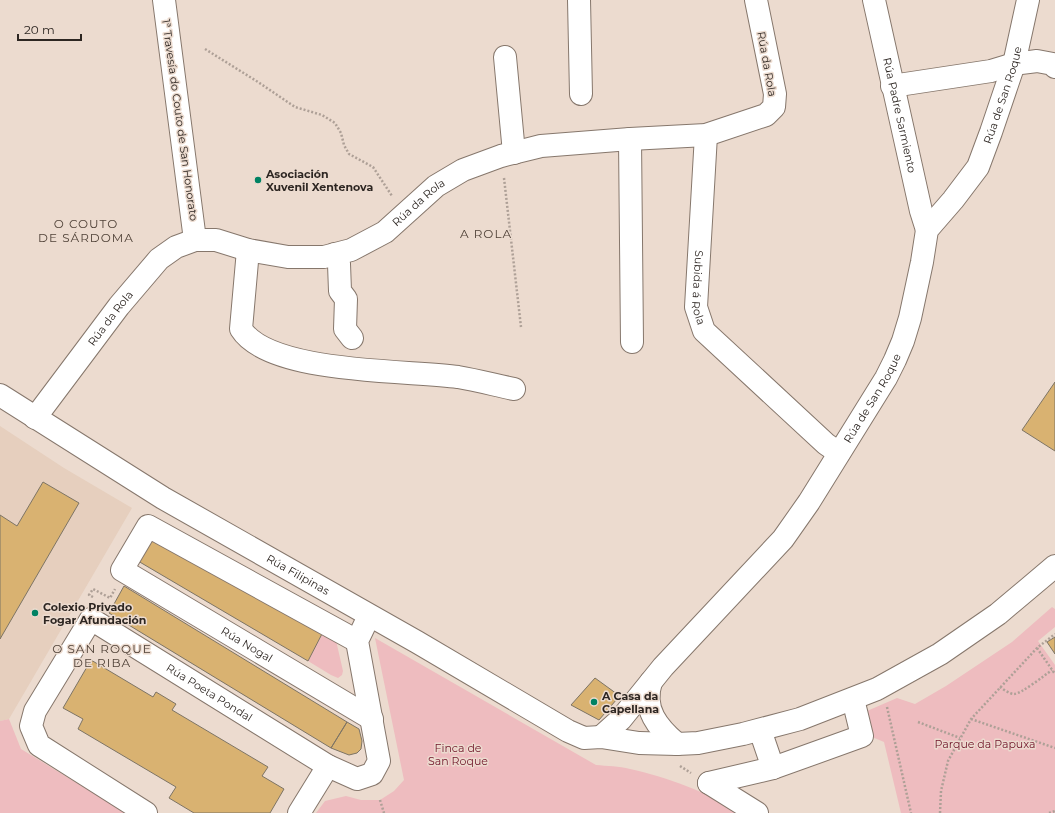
<svg xmlns="http://www.w3.org/2000/svg" width="1055" height="813" font-family="Montserrat,sans-serif">
<style>
.built{fill:#e6cfbe}
.green{fill:#eebcbf}
.building{fill:#d9b271;stroke:#7d7465}
.lines{fill:none;stroke-linecap:round;stroke-linejoin:round}
.minor-casing{stroke:#86776c;stroke-width:24}
.path{stroke:#aea097;stroke-width:2.5;stroke-dasharray:2 2;stroke-linecap:butt}
.minor{stroke:#fff;stroke-width:22}
.poi-dot{fill:#008263;stroke:#ecdbcf;stroke-width:1.5}
.labels{text-anchor:middle;stroke-width:3;stroke-linejoin:round;paint-order:stroke}
.street-label{font-size:11px;fill:#2d2622;stroke:#ecdbcf}
.poi-label{font-size:11px;font-weight:bold;fill:#2d2622;stroke:#ecdbcf;text-anchor:start}
.park-label{font-size:11px;fill:#6f1328;stroke:#ecdbcf}
.neighbourhood-label{font-size:12px;letter-spacing:1px;fill:#4f4137;stroke:#ecdbcf}
</style>
<rect width="100%" height="100%" fill="#ecdbcf"/>
<path class="built" d="M0,426L64,468L132,508L9,719L0,721Z"/>
<path class="green" d="M1052,607L1055,609V627L1038,641L1055,665V813H901L884,742L872,737L867,711L897,698L915,704L946,686L1012,642Z
M324,630L335,636L343,671L342,675L338,678L331,675L308,661Z
M375,638L596,765C607,766 619,766 630,769C666,777 709,792 739,813H316L325,801L346,796L361,800H380L394,791L404,780Z
M9,719L21,749L126,813H0V721Z"/>
<path class="building" d="M1055,382V451L1022,430Z
M43,482L79,503L0,639V515L17,526Z
M152,534L324,630L308,661L138,561Z
M124,586L347,722L331,748L109,613Z
M1055,637V654L1047,642Z
M91,660L153,697L156,692L176,704L172,710L268,767L262,776L284,789L270,813H194L169,798L176,787L78,729L83,719L63,708Z
M595,678L617,694V699L599,720L571,705Z
M347,722L359,729L362,741L361,749L357,753L349,755L331,748Z"/>
<g class="lines">
<defs>
<g id="minor">
<path d="M164,0L195,240"/>
<path d="M579,0L581,94"/>
<path id="s1" d="M874,0L921,211L927,230"/>
<path d="M505,57L514,153"/>
<path d="M892,86L991,71L1014,64L1037,61L1053,64L1055,67"/>
<path id="s2" d="M706,135L696,307L704,331L826,444L839,453"/>
<path d="M630,139L632,342"/>
<path d="M248,250L241,329C269,374 407,370 458,377C476,380 495,385 514,389"/>
<path d="M335,254L339,264L340,291L346,299L345,329L352,338"/>
<path id="s3" d="M0,395L163,498L417,642L568,731L584,738L601,737L639,743L677,744L698,743L743,734L800,719L877,689L940,654L998,614L1055,566"/>
<path id="s4" d="M35,418L119,306L159,259L176,247L195,240H216L248,250L288,257H324L351,250L385,232L436,186L463,170L501,156L541,146L630,139L706,135L766,115L774,107L775,94L756,0"/>
<path id="s5" d="M357,641L148,526L122,570L372,719"/>
<path d="M651,682C642,709 658,728 677,744"/>
<path d="M760,730L773,768"/>
<path id="s6" d="M601,737L621,719L663,667L783,539L809,502L886,378L895,360L903,341L910,318L922,262L927,230L933,223L953,200L978,167L991,132L1014,64L1028,0"/>
<path d="M709,783L773,768L862,736L853,699"/>
<path d="M709,783L757,813"/>
<path id="s7" d="M146,813L39,745L31,726L35,711L91,619L328,766L357,779L372,774L379,761L357,641L369,616"/>
<path d="M299,813L328,766"/>
</g>
</defs>
<use href="#minor" class="minor-casing"/>
<path class="path" d="M205,49L258,82L295,107L322,115L335,123L341,133L344,145L349,154L373,167L392,196
M504,178L521,327
M93,597L89,595L93,589L110,598L115,589
M1037,648L1055,674
M1000,687C1004,690 1010,694 1014,694C1021,694 1045,675 1052,670
M887,707L911,813
M971,719L1055,748
M918,722L960,738
M680,766L691,773
M380,800L384,813
M940,813L941,791L948,761L971,719L1037,648L1055,634
M1049,813L1055,811"/>
<use href="#minor" class="minor"/>
</g>
<g class="poi-dot">
<circle cx="258" cy="180" r="4"/>
<circle cx="35" cy="613" r="4"/>
<circle cx="594" cy="702" r="4"/>
</g>
<g class="labels">
<g class="street-label">
<text transform="translate(767 64) rotate(80)" y="4">Rúa da Rola</text>
<text dy="4" stroke="none"><textPath href="#s6" startOffset="772">Rúa de San Roque</textPath></text>
<text dy="4" stroke="none"><textPath href="#s1" startOffset="118">Rúa Padre Sarmiento</textPath></text>
<text transform="translate(180 120) rotate(82)" y="4">1ª Travesía do Couto de San Honorato</text>
<text dy="4" stroke="none"><textPath href="#s4" startOffset="485">Rúa da Rola</textPath></text>
<text dy="4" stroke="none"><textPath href="#s2" startOffset="153">Subida á Rola</textPath></text>
<text dy="4" stroke="none"><textPath href="#s4" startOffset="125">Rúa da Rola</textPath></text>
<text dy="4" stroke="none"><textPath href="#s6" startOffset="436">Rúa de San Roque</textPath></text>
<text dy="4" stroke="none"><textPath href="#s3" startOffset="348">Rúa Filipinas</textPath></text>
<text dy="4" stroke="none"><textPath href="#s5" startOffset="435">Rúa Nogal</textPath></text>
<text dy="4" stroke="none"><textPath href="#s7" startOffset="410">Rúa Poeta Pondal</textPath></text>
</g>
<g class="poi-label">
<text x="266" y="178">Asociación<tspan x="266" dy="13">Xuvenil Xentenova</tspan></text>
<text x="43" y="611">Colexio Privado<tspan x="43" dy="13">Fogar Afundación</tspan></text>
<text x="602" y="700">A Casa da<tspan x="602" dy="13">Capellana</tspan></text>
</g>
<g class="park-label">
<text x="985" y="748">Parque da Papuxa</text>
<text x="458" y="752">Finca de<tspan x="458" dy="13">San Roque</tspan></text>
</g>
<g class="neighbourhood-label">
<text x="86" y="228">O COUTO<tspan x="86" dy="14">DE SÁRDOMA</tspan></text>
<text x="486" y="238">A ROLA</text>
<text x="102" y="653">O SAN ROQUE<tspan x="102" dy="14">DE RIBA</tspan></text>
</g>
</g>
<path d="M18 34v6h63v-6" fill="none" stroke="#2d2622" stroke-width="2"/>
<text x="24" y="34" font-size="12" fill="#2d2622" stroke="#ecdbcf" stroke-width="3" paint-order="stroke">20 m</text>
</svg>
